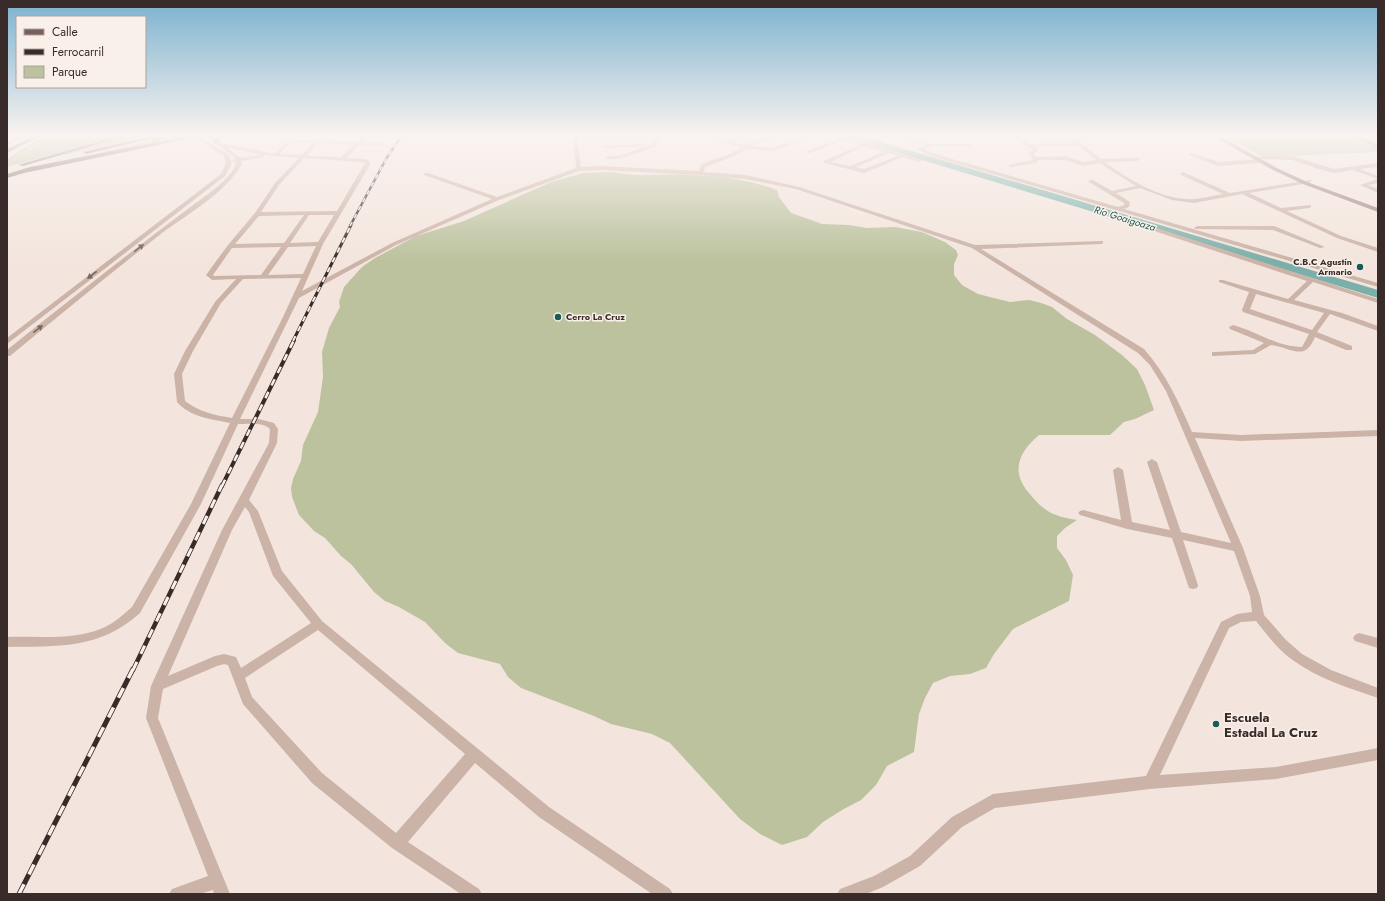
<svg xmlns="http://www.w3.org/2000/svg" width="1385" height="901" font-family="Jost,sans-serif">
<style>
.green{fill:#bbc29d}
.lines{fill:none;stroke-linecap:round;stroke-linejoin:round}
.river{fill:#7bb0aa;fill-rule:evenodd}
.minor{fill:#cbb3a8;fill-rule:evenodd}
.secondary{fill:#9f827a;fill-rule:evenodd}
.primary{fill:#7a605a;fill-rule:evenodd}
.rail-far4-casing{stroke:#382b29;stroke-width:2.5}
.rail-far3-casing{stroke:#382b29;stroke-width:3}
.rail-far2-casing{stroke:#382b29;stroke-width:4}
.rail-far1-casing{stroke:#382b29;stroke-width:4.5}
.rail-casing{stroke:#382b29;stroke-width:5}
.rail-far4{stroke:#faf0ea;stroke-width:1.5;stroke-dasharray:4.5;stroke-linecap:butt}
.rail-far3{stroke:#faf0ea;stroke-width:2;stroke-dasharray:5.5;stroke-linecap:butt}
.rail-far2{stroke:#faf0ea;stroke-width:2.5;stroke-dasharray:7;stroke-linecap:butt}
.rail-far1{stroke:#faf0ea;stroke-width:3;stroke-dasharray:9;stroke-linecap:butt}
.rail{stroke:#faf0ea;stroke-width:3.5;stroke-dasharray:11;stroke-linecap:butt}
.oneway{fill:#7a6862}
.poi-dot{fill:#1d5a55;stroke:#faf0ea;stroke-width:1.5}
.labels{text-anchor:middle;stroke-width:3;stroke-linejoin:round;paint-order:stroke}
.far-poi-label{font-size:9px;font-weight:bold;fill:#382b29;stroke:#faf0ea;text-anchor:end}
.far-water-label{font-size:10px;font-style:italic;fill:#1d5a55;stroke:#faf0ea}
.near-poi-label{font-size:13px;font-weight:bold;fill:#382b29;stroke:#faf0ea;text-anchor:start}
</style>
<rect width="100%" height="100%" fill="#f3e5dd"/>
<path class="green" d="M53,135H124L7,167V163Z
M131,135H151L56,157Z
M177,135H184L189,137L60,162Z
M1224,135H1345L1378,148V152L1262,157Z
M607,172C617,172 627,175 637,175C684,174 732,173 777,190L779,197L791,213L814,221L822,224L849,225L867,228L895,227L922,232L945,242L956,250L958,255L954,264V275L962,285L978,294L1010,302L1029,300L1041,303L1052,307L1067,319L1095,335L1122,355L1137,369L1145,385L1154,410L1135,419L1124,422L1110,435H1039C1019,452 1010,471 1029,493C1034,499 1039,505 1045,509C1054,516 1066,518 1077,520L1065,528L1057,536V548L1066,560L1073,575L1069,601L1013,629L994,654L986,668L970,674L950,676L933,683L925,698L919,714L914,752L887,766L876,785L861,800L842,810L823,822L807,837L782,845L760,834L740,819L670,743L652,734L611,724L594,716L521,688L508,677L500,664L458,653L445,643L425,622L399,607L385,601L374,592L351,564L341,556L325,538L314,531L299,515L292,497L291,488L293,479L301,461L303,445L318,412L323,377L322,352L329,328L340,307L339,302L344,287L362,267L375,258L416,236L464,221L551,182L583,173Z"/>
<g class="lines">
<path class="river" d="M845,135H858L1378,290V298L846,137Z"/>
<path class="minor" d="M22,135H28L7,145V142Z
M45,135H50L7,163V159Z
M191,135H197L228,154L232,163L225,176L7,344V338L221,174L226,163L224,156Z
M204,135H209L221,143L274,154L294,136L296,137L294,140L357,142L364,135H369L363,142L383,143L385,144L383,145H360L346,158L366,159L371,163L323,244L302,291L392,243L492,199L424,175V173H428L497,197L576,168L573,135L605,136L607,138L661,135L656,146C645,150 615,163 605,158L606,157L622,155L646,146L607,148H605V146L645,144L647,146L652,144L655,139L606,140L604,138H577L581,167L601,166L699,171L701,165L706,162L728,155L742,147L716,141V139L726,141L743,135H750L732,142L746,145L773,135H780L752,146L773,148L810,135H817L773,151L747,149L732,157L705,167L704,172L745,175L799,187L975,245L1103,241V243L1101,244L981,249L1144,349C1166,374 1179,402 1192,432L1241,435L1378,430V436L1241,441L1195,438L1243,548L1260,596L1264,615L1286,640L1302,654L1331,670L1378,688V698C1349,688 1319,679 1294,661C1279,651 1267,635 1256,621L1241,622L1229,628L1160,775L1276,767L1378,748V760L1276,779L1150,789L995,808L962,827L920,866L883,887L866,894H837L840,889L874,876L910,856L952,817L993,794L1146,776L1221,622L1237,614L1252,612L1250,596L1234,551L1183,540L1198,585L1197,588L1193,589L1189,588L1188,585L1172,538L1127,529L1080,515L1078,513L1080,511L1083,510L1121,520L1113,470L1118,467L1123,470L1132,522L1170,530L1147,462L1152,459L1157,462L1181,532L1231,543L1166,391L1150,365L1138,353L972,248L796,189L745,179L701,175L601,170L579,171L499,200L396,245L299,298L240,419H259L274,423L278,429L277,443L249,500L258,511L282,571L322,621L549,807L670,889L673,894H652L539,817L475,763L408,842L479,889L482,894H461L392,848L312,783L243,704L228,665L224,664L217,666L163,689L158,718L230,894H214L213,890L199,894H169L172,889L208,876L146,718L151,686L222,530L269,443L270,429C263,422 247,424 238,424L201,504L140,613C99,650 58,646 7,647V637C38,636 76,641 105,627C115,622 123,615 132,607L191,504L230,423C211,419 190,417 177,402L174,374L185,351L215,302L236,279L212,280L206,275L228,245L255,213L275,183L299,158L264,155V157L241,161L242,164C224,195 184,216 157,237C107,276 59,316 10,356H7V350C67,302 128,254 189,208C201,199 235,177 236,162L231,161L235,159L234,157ZM291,142L313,143L302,155L279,154ZM318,143L354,145L341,157L307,156ZM227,147L261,155L240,158ZM304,158L361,162L365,163L337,211L261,212L279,185ZM304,215L284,243L235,244L259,216ZM309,215H334L318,242L290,243ZM316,246L303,274L268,275L288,247ZM281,247L261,275L214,276L213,275L232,248ZM301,278L283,317L232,418C214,415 200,412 185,401L182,374L193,351L221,303L243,279ZM245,507L249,512L273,576L311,623L241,668L236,657L224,654L215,656L168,676L232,530ZM318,630L465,754L396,833L322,773L252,697L245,678Z
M828,135H836L922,160L919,162L903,157L864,173L824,163V161L860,145L843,140L811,153H807V151L838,139ZM864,146L884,152L850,166L831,162ZM889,153L898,156L864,169L856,167Z
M897,135H904L931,144H971V146H932L924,149L932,153L1118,207L1124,205V203L1089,182V180H1093L1112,191L1136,186L1099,163L1083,166L1065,160H1038L1036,163L1009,167V165L1033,160L1028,153L1033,150L1015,138L1014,135H1018L1031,144L1075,143L1066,135H1071L1101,159L1139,158V160L1137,161L1105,162C1126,178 1159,198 1186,199C1198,200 1211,196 1223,194L1181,175L1180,174L1183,172L1230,193L1311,180L1312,181L1309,183L1249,193L1281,208L1311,205V207L1309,208L1287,211L1341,236L1378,248V252L1337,238L1242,194L1194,203L1172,200L1140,188L1116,193L1130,202L1129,207L1124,209L1378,283V287L928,155L917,149L927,145ZM1078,145L1096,160L1083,162L1065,156L1036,157L1033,154L1039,150L1035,146Z
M1190,153L1219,162L1259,159L1262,161L1259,163L1218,166L1190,155Z
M1261,156H1293L1334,169L1378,163V167L1360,169L1378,176V183L1368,185L1378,189V193L1360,185L1378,179L1353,170L1334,173L1319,169L1292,160L1259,159L1258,158Z
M1144,224L1378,299V303L1313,282L1294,300L1342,313L1378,326V331L1330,314L1317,332L1352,346V350H1346L1315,337C1305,362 1292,348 1271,345L1255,354L1212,356V352H1215L1253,350L1264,343L1230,329L1229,327L1233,325C1256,331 1277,347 1302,347L1309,334L1243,312L1242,310L1249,292L1219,282V280H1223L1288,299L1307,281L1142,227L1141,226ZM1256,294L1317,311L1324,313L1312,330L1250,309Z
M1197,226H1274L1325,247L1320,248L1273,230L1195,229L1194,228Z
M1359,633L1378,638V648L1355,641L1353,638L1355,635Z"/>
<path class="secondary" d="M1211,135H1218L1277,168L1307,182L1378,208V212L1303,184L1273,170Z
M1347,135H1355L1378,144V148Z"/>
<path class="primary" d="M36,135H43L7,153V149Z
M121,135H130L23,166L18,165Z
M155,135H160V136L175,135L153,142L151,139L86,154L83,152Z
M194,135H206L24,173L7,178V174L30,167Z
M215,135H221L219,142L216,144L213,142Z"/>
<defs>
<path id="rail-far4" d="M350,226L386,159L402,135"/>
<path id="rail-far3" d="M293,341L351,225"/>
<path id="rail-far2" d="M222,486L294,340"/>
<path id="rail-far1" d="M133,670L222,485"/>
<path id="rail" d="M19,894L133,669"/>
</defs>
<use href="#rail-far4" class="rail-far4-casing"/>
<use href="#rail-far3" class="rail-far3-casing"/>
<use href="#rail-far2" class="rail-far2-casing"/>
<use href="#rail-far1" class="rail-far1-casing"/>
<use href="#rail" class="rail-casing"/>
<use href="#rail-far4" class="rail-far4"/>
<use href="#rail-far3" class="rail-far3"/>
<use href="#rail-far2" class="rail-far2"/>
<use href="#rail-far1" class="rail-far1"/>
<use href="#rail" class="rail"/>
</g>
<defs><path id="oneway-solid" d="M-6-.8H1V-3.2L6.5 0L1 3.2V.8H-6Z"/></defs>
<g class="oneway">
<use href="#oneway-solid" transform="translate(139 248) rotate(-38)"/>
<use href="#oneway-solid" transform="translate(92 275) rotate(142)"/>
<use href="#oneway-solid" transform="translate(38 329) rotate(-38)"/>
</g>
<linearGradient id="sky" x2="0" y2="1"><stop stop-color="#7cb2cf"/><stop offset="0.52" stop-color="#faf3f0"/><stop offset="1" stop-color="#faf3f0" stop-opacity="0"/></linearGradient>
<rect width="1385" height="261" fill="url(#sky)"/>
<g class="poi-dot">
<circle cx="1360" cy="267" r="4"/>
<circle cx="558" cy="317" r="4"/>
<circle cx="1216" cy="724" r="4"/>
</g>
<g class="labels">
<g class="far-poi-label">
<text x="1352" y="265">C.B.C Agustín<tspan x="1352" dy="10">Armario</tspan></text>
<text x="566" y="320" text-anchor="start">Cerro La Cruz</text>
</g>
<g class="far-water-label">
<text transform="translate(1125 218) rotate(17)" y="4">Río Goaigoaza</text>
</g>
<g class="near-poi-label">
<text x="1224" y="722">Escuela<tspan x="1224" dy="15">Estadal La Cruz</tspan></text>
</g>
</g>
<rect width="1385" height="901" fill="none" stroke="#382b29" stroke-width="16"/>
<rect x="16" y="16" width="130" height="72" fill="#faf0ea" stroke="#aca19d"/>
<rect x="24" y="29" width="20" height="6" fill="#7a605a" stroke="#aca19d"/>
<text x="52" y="36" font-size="12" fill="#382b29">Calle</text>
<rect x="24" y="49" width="20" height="6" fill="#382b29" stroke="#aca19d"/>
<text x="52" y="56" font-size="12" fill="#382b29">Ferrocarril</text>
<rect x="24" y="66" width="20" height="12" fill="#bbc29d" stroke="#aca19d"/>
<text x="52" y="76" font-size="12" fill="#382b29">Parque</text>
</svg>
